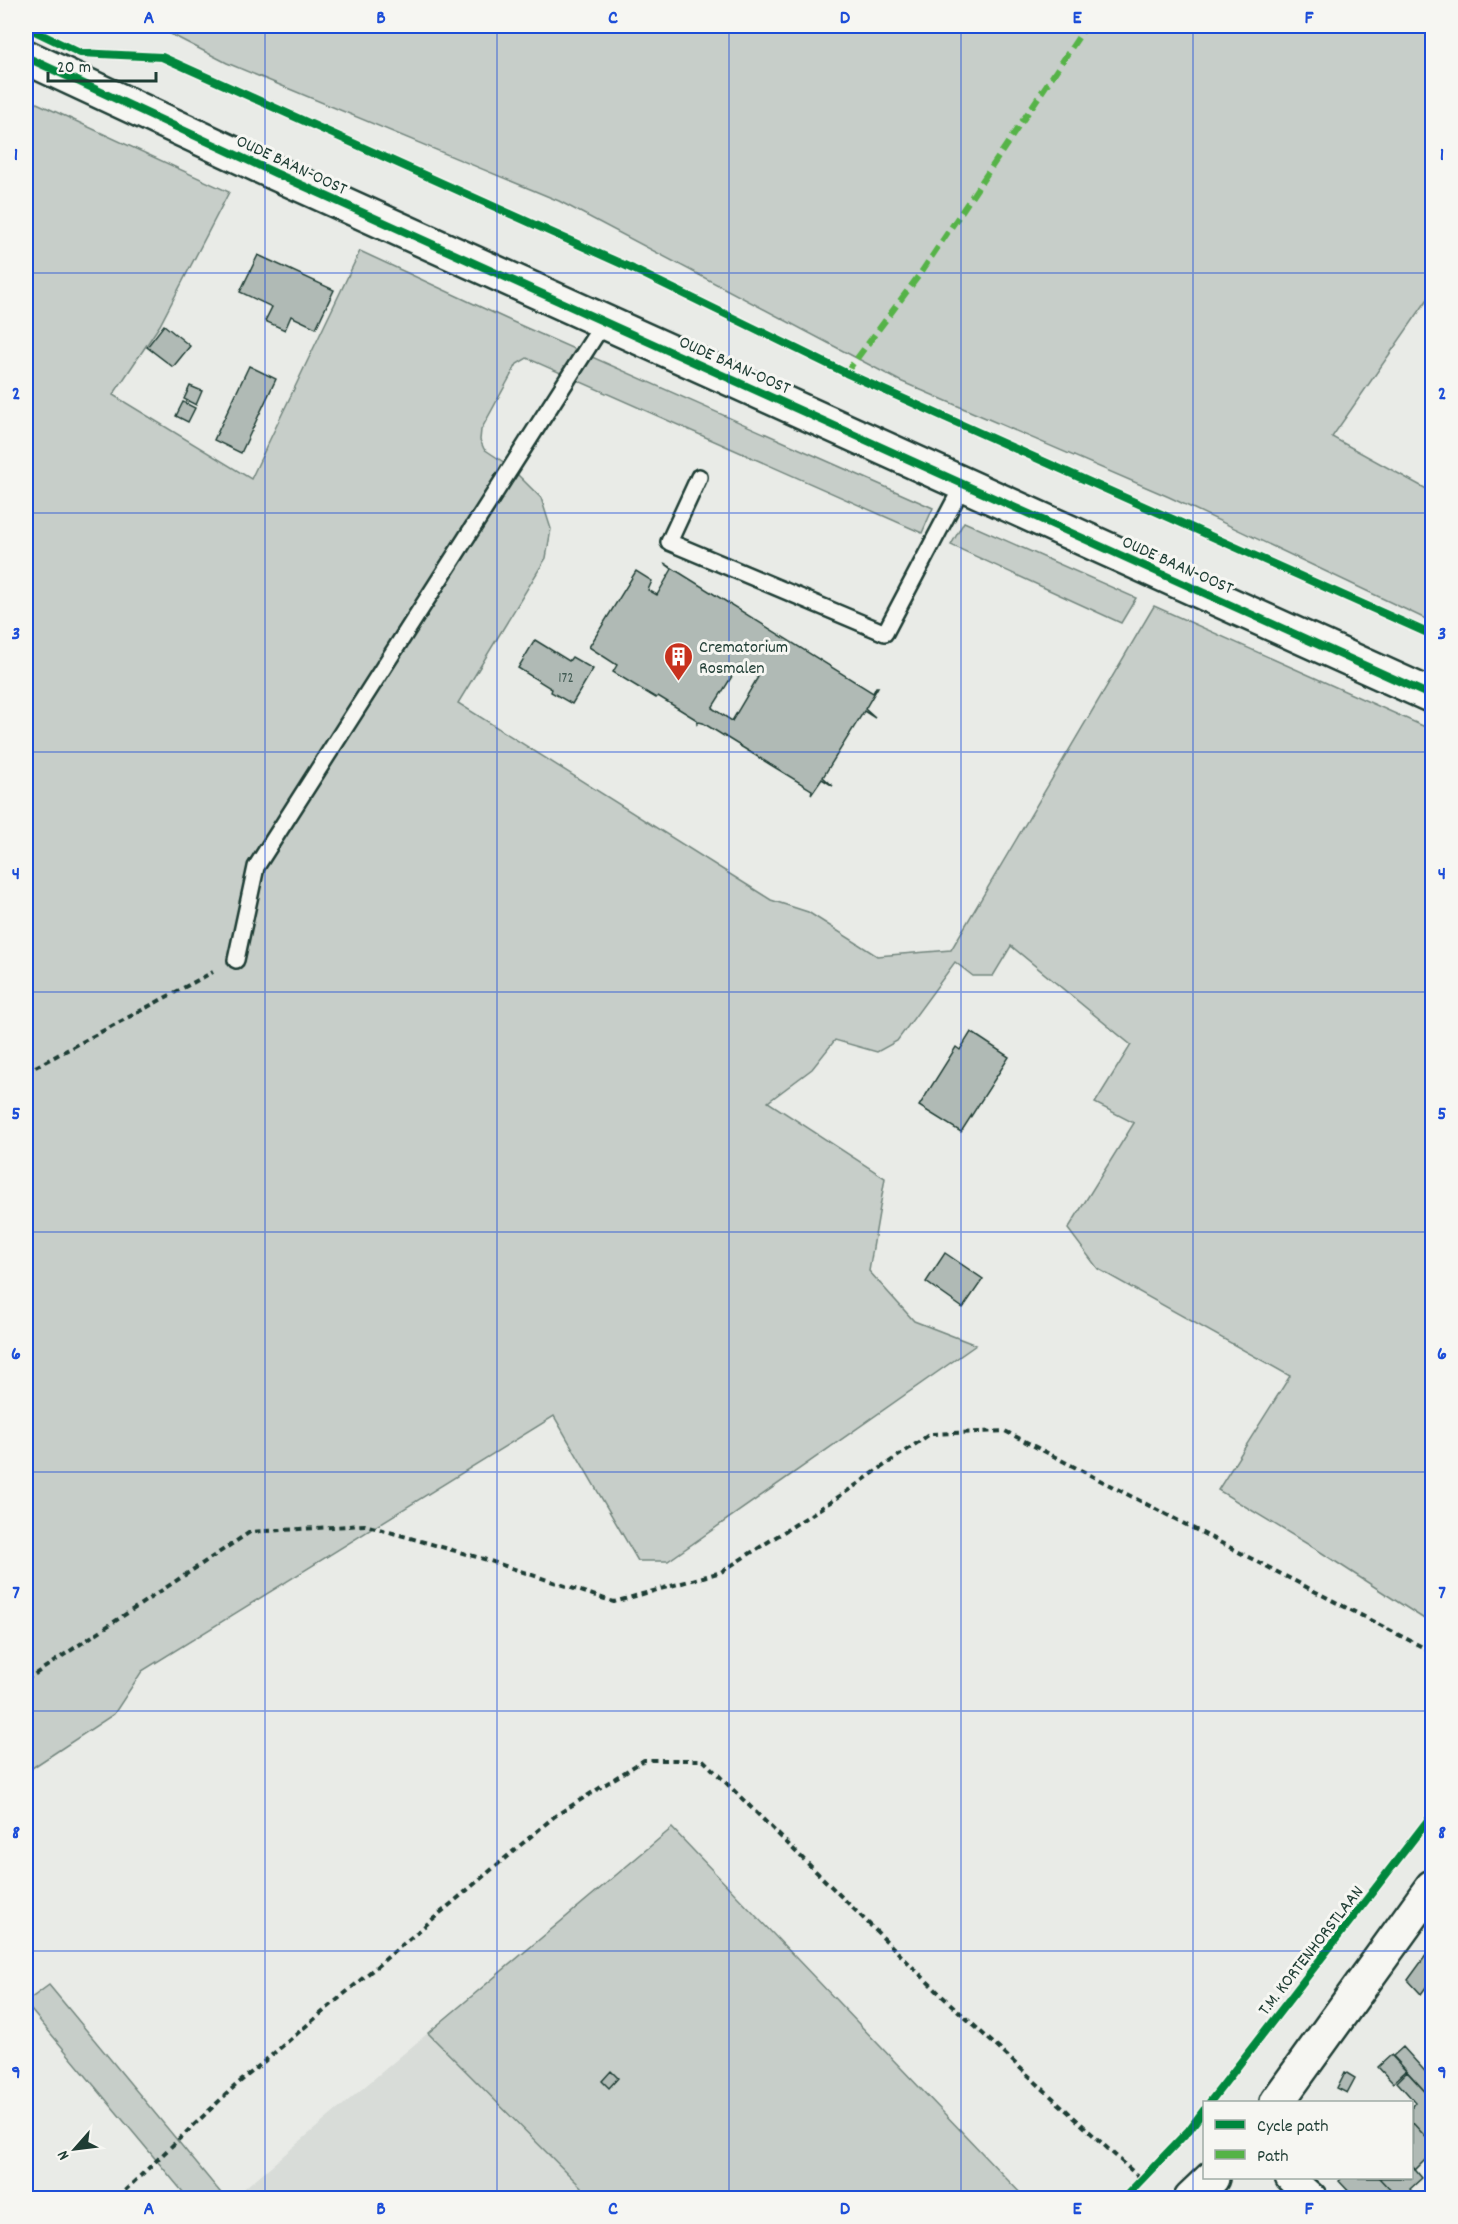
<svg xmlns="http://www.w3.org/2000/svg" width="1458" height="2224" font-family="Dekko,sans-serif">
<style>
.built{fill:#d8dcd8}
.green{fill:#c7cec9;stroke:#73867e;stroke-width:1.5}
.building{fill:#b0bab5;stroke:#1f3d34;stroke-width:1.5;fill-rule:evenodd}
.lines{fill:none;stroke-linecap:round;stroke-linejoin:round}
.service-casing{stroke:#1f3d34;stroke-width:20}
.minor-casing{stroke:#1f3d34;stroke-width:33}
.tertiary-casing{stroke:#1f3d34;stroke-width:38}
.path{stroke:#1f3d34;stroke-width:4;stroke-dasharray:6 4.5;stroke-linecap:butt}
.service{stroke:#f6f6f2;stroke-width:15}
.minor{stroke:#f6f6f2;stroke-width:28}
.tertiary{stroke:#f6f6f2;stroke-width:33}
.quiet{stroke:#55b346;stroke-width:6;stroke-dasharray:12 6;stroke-linecap:butt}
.cycleway-casing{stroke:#f6f6f2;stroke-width:11}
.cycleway{stroke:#00873e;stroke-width:8}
.grid{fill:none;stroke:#1d4ed8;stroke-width:1.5;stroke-opacity:0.55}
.labels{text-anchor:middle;stroke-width:6;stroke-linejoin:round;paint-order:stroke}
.number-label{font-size:15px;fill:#435c54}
.street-label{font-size:18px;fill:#1f3d34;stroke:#f6f6f2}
.poi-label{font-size:18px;fill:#1f3d34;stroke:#f6f6f2;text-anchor:start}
.neatline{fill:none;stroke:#1d4ed8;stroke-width:2}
.grid-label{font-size:20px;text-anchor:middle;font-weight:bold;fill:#1d4ed8}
</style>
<rect width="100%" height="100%" fill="#e9ebe7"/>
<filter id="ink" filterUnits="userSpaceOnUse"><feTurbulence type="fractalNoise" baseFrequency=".0167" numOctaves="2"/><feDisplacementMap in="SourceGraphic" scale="12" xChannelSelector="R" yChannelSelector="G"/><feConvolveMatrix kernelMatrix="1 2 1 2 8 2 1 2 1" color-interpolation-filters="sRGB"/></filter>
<g filter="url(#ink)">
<path class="built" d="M428,2033L592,2198H233Z"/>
<path class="green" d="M155,26H1432V293L1332,437L1432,492V622L1169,497L900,381L559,201L227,63Z
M26,98L229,192L160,325L113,395L251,479L360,251L513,322L933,508L922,533L527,358L517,364L481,430L480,440L484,449L508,465L541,498L551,529L546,558L458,703L771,900L808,912L877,956L951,950L1154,606L1432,730V1624L1319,1551L1218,1490L1290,1376L1098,1269L1068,1229L1134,1123L1095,1103L1131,1045L1011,946L993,976H973L955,962L897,1041L877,1052L835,1040L812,1069L768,1102L885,1178L869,1271L914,1321L976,1345L668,1561H638L554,1416L142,1671L114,1714L26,1772Z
M964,522L1136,598L1121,623L951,545Z
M672,1828L1025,2198H592L428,2033Z
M49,1985L225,2198H188L26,2004V2002Z"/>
<path class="building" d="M258,255L334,290L316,328L291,316L285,330L265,321L272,307L240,292Z
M164,325L190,346L173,367L147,347Z
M249,366L276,379L241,453L214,440Z
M190,386L202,391L196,405L184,399Z
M183,402L195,408L188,422L176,416Z
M664,563L873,693L876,687H878L865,709L875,718L864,711L823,777L833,786L822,779L811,795L812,790L771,765L703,723L699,722L697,724V720L658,696L656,698L651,695L613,672L617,665L589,647L636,571L652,581L648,590L657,595L672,569ZM739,665L758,677L732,721L712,708Z
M535,640L569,661L572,657L593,669L572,704L551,692L552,689L518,668Z
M971,1032L1009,1057L961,1132L919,1106L956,1047L960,1050Z
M945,1253L983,1279L963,1308L926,1282Z
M1432,1947V1979L1421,1994L1408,1980Z
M1403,2047L1432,2079V2099L1393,2056Z
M1391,2055L1406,2071L1393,2083L1378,2067Z
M611,2071L618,2078L609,2088L602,2081Z
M1345,2072L1355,2078L1347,2093L1337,2088Z
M1407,2072L1432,2099V2144L1412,2122V2106L1415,2102L1397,2082Z
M1412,2122L1432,2144V2153L1415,2170L1412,2166Z
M1412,2166L1422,2178L1410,2189L1415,2195L1411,2198H1398L1379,2178H1412Z
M1342,2178H1379L1398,2198H1355L1339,2181Z"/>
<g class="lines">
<defs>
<path id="service" d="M699,477L669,542L885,633L964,483
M236,960L256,867L604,322"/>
<path id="minor" d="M1290,2178L1312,2198"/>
<path id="tertiary" d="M26,57L275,173L1432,696
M1277,2102L1432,1887
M1191,2198L1212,2178"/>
</defs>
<use href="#service" class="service-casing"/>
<use href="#minor" class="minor-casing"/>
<use href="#tertiary" class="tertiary-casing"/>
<path class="path" d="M26,1072L213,972
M26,1680L250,1532L365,1525L487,1560L614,1602L721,1572L843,1494L930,1434L1005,1431L1432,1652
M117,2198L235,2086L555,1816L644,1760H703L943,1997L1142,2180"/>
<use href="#service" class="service"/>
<use href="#minor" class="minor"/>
<use href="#tertiary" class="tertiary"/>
<path class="quiet" d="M846,373L920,274L1086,26"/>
<defs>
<path id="cycleway" d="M26,27L80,53L162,57L633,269L846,373L1432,635
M26,57L275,173L1432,696
M1210,2102L1432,1815
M1124,2198L1189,2130L1204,2110"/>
</defs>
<use href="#cycleway" class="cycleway-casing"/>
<use href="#cycleway" class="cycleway"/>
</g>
</g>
<path class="grid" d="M265,26V2198M497,26V2198M729,26V2198M961,26V2198M1193,26V2198M26,273H1432M26,513H1432M26,752H1432M26,992H1432M26,1232H1432M26,1472H1432M26,1711H1432M26,1951H1432"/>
<defs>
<symbol id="building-pin" viewBox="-11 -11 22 30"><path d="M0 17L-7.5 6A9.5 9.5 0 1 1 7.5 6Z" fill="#c8321e" stroke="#f6f6f2"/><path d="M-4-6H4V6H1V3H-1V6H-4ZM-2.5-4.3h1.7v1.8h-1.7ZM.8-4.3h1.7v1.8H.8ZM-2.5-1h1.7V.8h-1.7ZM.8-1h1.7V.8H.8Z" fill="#fff"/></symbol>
</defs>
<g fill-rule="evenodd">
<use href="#building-pin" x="662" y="640" width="33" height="45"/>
</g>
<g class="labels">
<g class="number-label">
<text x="566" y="682">172</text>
</g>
<g class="street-label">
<text transform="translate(292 164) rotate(25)" y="6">OUDE BAAN-OOST</text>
<text transform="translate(735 364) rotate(24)" y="6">OUDE BAAN-OOST</text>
<text transform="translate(1178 564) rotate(24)" y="6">OUDE BAAN-OOST</text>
<text transform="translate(1310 1950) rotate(-52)" y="6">T.M. KORTENHORSTLAAN</text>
</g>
<g class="poi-label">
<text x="699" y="652">Crematorium<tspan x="699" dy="21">Rosmalen</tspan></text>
</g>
</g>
<rect width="1458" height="2224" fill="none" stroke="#f6f6f2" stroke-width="66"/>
<rect x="1203" y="2101" width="210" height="78" fill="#f6f6f2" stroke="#a0aca6" stroke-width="1.5"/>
<rect x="1215" y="2120" width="30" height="9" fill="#00873e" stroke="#a0aca6" stroke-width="1.5"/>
<text x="1257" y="2131" font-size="18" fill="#1f3d34">Cycle path</text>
<rect x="1215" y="2150" width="30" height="9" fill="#55b346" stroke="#a0aca6" stroke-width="1.5"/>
<text x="1257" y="2161" font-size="18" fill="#1f3d34">Path</text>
<g transform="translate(75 2149) rotate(242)" stroke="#f6f6f2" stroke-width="4.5" paint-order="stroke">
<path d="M0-4.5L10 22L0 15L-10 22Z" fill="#1f3d34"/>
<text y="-9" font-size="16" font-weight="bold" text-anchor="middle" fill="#1f3d34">N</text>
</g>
<path d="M48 72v9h108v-9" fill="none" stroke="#1f3d34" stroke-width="3"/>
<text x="57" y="72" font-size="18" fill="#1f3d34" stroke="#f6f6f2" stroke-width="4.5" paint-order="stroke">20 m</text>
<rect x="33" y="33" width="1392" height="2158" class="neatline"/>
<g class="grid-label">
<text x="149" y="23">A</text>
<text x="381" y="23">B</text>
<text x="613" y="23">C</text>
<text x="845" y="23">D</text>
<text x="1077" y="23">E</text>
<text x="1309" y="23">F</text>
<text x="16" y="160">1</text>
<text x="1442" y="160">1</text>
<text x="16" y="399">2</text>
<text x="1442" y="399">2</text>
<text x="16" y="639">3</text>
<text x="1442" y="639">3</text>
<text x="16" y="879">4</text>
<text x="1442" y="879">4</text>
<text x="16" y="1119">5</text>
<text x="1442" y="1119">5</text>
<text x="16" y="1359">6</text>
<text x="1442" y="1359">6</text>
<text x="16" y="1598">7</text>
<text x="1442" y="1598">7</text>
<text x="16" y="1838">8</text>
<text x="1442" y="1838">8</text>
<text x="16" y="2078">9</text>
<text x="1442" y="2078">9</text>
<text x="149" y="2214">A</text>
<text x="381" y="2214">B</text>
<text x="613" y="2214">C</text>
<text x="845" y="2214">D</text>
<text x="1077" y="2214">E</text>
<text x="1309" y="2214">F</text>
</g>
</svg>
